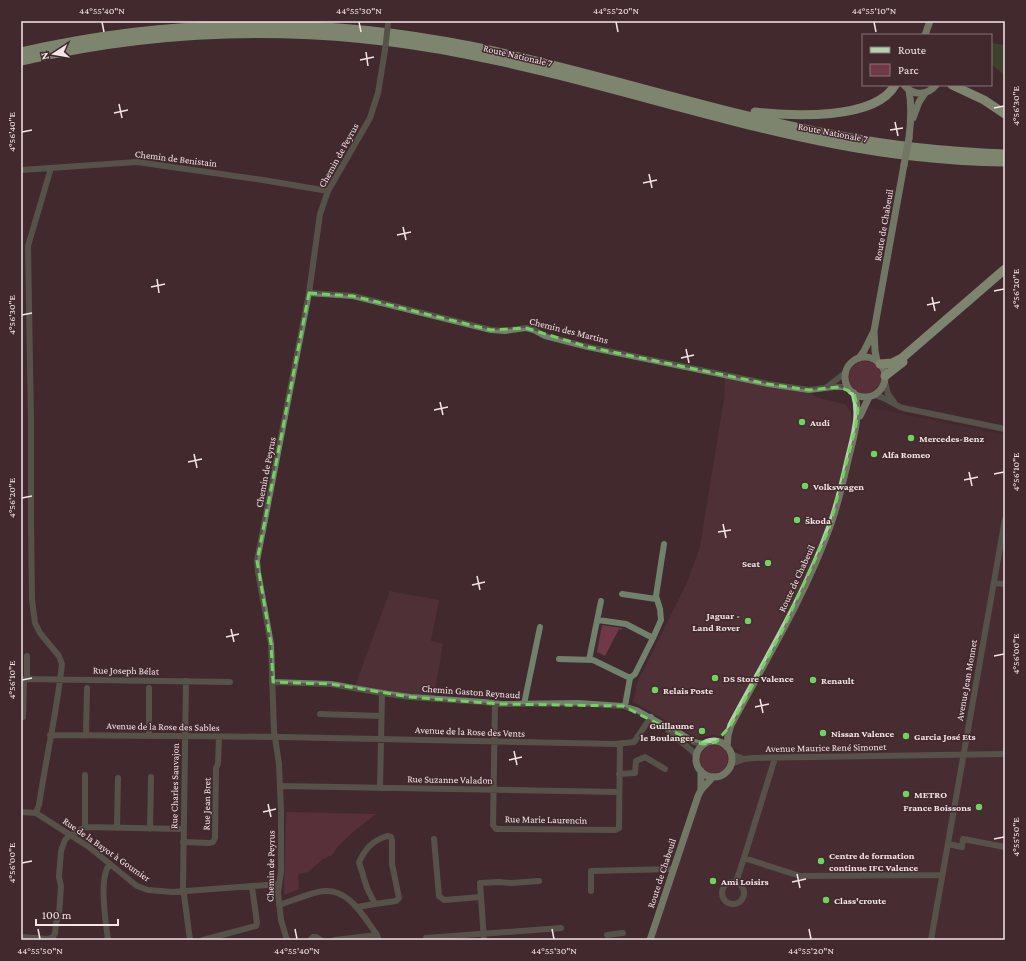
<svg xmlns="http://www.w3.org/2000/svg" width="1026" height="961" font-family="'Crimson Pro',serif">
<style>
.built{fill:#4f3037}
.green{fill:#713947}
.water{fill:#396032}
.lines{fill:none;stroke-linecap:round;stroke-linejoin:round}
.minor{stroke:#70826c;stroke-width:6}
.major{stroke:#aed3a7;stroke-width:7}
.highway{stroke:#c7f3be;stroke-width:9}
.minor-bridge{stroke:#70826c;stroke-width:6}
.major-bridge{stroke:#aed3a7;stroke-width:7}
.marked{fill:none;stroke:#71d35e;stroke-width:3;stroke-dasharray:8 5;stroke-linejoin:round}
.ticks{fill:none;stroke:#f5e5e7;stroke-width:1.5}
.poi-dot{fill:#71d35e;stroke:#41292e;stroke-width:1.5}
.labels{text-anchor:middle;stroke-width:3;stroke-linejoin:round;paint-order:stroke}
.street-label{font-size:10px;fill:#f5e5e7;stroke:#41292e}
.poi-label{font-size:10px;font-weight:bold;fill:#f5e5e7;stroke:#41292e;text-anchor:start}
.neatline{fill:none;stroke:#f5e5e7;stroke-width:1.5}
.ticks-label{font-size:10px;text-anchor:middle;fill:#f5e5e7}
</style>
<rect width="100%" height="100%" fill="#41292e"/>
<path class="built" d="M725,375L809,390L815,397L845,404L851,412L854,434L857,436L867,407L1005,435V940H653L700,795L711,782L720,780L739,765L740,752L733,747L730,740L718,736L712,735L697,738L633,702L638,681L686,585L700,547L724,398Z
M390,591L439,600L431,641L443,644L434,696H411L355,686Z"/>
<path class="green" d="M849 377a16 16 0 1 1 32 0a16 16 0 1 1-32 0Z
M602,625L622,628V630L619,629L605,656L597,652Z
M700 759a14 14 0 1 1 28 0a14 14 0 1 1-28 0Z
M286,812L376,814L353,832L338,846L332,855L323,859L308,872L298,874L299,889L284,895Z"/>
<path class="water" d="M991,43L1005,45V75L991,64Z"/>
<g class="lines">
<path class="minor" d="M21,170L137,162L263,180L328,191
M309,293L353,296L491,330L505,331L526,328L534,330L545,336L588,347L768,384L809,390L833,387H844L849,389
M885,382L888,394L894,402
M827,387L845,373
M873,395C885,396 893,405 903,408L1005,429
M994,583L1005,584
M622,594L656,599
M598,620L626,624L653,638L635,674L630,678
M653,638L661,620L660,609L656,596L664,544
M559,659L593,660L630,678L625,706
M589,660L601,601
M21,679L230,682
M27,679V656
M186,681L183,887L190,940
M273,682L331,684L382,693L410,697L484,702L501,704L578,703L623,706L636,710L665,726L672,728L694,742L704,744
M495,704L493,825L496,829L615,830L619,828L620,744
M524,704L540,627
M320,714L381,716
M23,717L24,679
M665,726C673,738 687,744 697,756
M50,735L281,737L615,744L634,742L651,717
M86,735L87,688
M149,736V688
M731,754L744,759
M731,764L744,759L753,758L1005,754
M619,774L635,773L636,761L645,757L665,769
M280,786L619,792
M380,788L382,693
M21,812L36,813L89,847L137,886L148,890L173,892L279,884
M36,813L39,805C46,758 57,711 62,664L59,656L40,633L35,623L32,600L31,521V421L28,246L51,168
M85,827V775
M117,828L118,778
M150,829L151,777
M387,836L391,837L392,841V864L399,898L396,901L375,904L367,888L359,862C366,848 372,841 387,836Z
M434,839L439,896L444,900L481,897
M183,842L210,843L213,842L215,838L216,768L218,764L219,737
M948,844L962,847L963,839L1005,847
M744,858L800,876L942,875
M722 893a11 11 0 1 1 22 0a11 11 0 1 1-22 0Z
M736,882L744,858L775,758
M591,891V871L673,869
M279,905C292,901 305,895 318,892C347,885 362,914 377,935L379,940
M357,907L375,904
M607,935L623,933
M21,937L48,939L53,937L55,933L56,923L59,915L61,886L59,877L61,851L65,840L68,837L85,827L183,829
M426,938L561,928
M108,940C106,923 98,877 110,864
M203,940L256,926L257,923L252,887
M287,940L281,920L278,892L281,872V811L279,764L274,731L271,644L258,572L257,561L309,293L320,214L328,191L370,118L378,93L385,50
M310,940L313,937H316L321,940
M335,940L377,935
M484,940L480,883L499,882L511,883L539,881
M931,940L1005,519"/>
<path class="major" d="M925,35L930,21
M904,85C913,96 927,96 936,85
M909,90C912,106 911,121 909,138
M913,118L919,102L925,93
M845 377a20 20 0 1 1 40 0a20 20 0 1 1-40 0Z
M859,358L864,351L874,331
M877,361L875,351L874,331L904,165
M860,416L869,397
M696 759a18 18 0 1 1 36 0a18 18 0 1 1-36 0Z
M727,747L728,735L731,725C765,661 804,598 829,529C838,506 843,481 849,456C854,436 861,414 854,393
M701,790V771
M650,940L698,796L701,790L713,777"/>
<path class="highway" d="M21,52C168,18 322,16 470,46C593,71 712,112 835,135C891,146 948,152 1005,154
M21,61C167,27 318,25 465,54C589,78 710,120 835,144C891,155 948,161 1005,162
M952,85L984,100L1005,114
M755,112C790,116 875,121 895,85
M880,364L892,363L902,358L1005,269
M885,376L903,362"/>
<path class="minor-bridge" d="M385,50L388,24"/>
<path class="major-bridge" d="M904,165L909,138"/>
</g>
<path d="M0 0H1026V961H0ZM309,293L353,296L491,330L526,328L588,347L768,384L809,390L839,387L854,393L858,410L855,430L829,529L781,633L731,725L716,742L704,744L694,742L623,706L501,704L410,697L331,684L273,682L271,644L257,561Z" fill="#41292e" fill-opacity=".55" fill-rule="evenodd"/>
<path class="marked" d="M309,293L353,296L491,330L526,328L588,347L768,384L809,390L839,387L854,393L858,410L855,430L829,529L781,633L731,725L716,742L704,744L694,742L623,706L501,704L410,697L331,684L273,682L271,644L257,561Z"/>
<path class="ticks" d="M102,22L104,32M359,22L361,32M616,22L618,32M874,22L876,32M366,52L368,66M360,60L374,57M119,104L122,118M994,108L1004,106M114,113L128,110M895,122L898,136M890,130L903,128M22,132L32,130M649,174L652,188M643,183L657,180M403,227L406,240M397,235L411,232M157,279L159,293M151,287L165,284M994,291L1004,289M932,297L935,311M927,305L940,302M22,315L32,313M686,349L689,363M681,358L694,355M440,402L443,415M434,410L448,407M194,454L197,468M188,462L202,459M969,472L972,486M994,474L1004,472M964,480L978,477M22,498L32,496M723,524L726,538M718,532L731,530M477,576L480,590M472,585L485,582M231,629L234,642M226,637L239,634M994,656L1004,654M22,680L32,678M760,699L763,713M755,707L769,704M514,751L517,765M509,760L522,757M268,804L271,817M263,812L276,809M994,839L1004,837M22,863L32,861M797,874L800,888M792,882L806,879M38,929L40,939M295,929L297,939M552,929L554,939M809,929L811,939"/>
<g class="poi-dot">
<circle cx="802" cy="422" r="4"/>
<circle cx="911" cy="438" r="4"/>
<circle cx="874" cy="454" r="4"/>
<circle cx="805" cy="486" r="4"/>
<circle cx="797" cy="520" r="4"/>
<circle cx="768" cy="563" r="4"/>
<circle cx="748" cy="621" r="4"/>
<circle cx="715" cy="678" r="4"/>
<circle cx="813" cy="680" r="4"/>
<circle cx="655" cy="690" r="4"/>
<circle cx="702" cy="731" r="4"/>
<circle cx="823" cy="733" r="4"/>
<circle cx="906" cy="736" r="4"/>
<circle cx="906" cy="794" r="4"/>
<circle cx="979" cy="807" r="4"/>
<circle cx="821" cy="861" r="4"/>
<circle cx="713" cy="881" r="4"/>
<circle cx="826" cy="900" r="4"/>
</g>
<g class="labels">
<g class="street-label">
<text transform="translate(518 55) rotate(13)" y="4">Route Nationale 7</text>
<text transform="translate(833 132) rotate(11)" y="4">Route Nationale 7</text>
<text transform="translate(338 155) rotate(-61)" y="4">Chemin de Peyrus</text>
<text transform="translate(176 158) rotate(7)" y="4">Chemin de Benistain</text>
<text transform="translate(883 225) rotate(-80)" y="4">Route de Chabeuil</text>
<text transform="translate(569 330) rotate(14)" y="4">Chemin des Martins</text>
<text transform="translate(265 472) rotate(-79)" y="4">Chemin de Peyrus</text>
<text transform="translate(796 578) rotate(-65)" y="4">Route de Chabeuil</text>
<text transform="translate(126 670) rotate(1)" y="4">Rue Joseph Bélat</text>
<text transform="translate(966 680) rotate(-80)" y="4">Avenue Jean Monnet</text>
<text transform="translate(471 691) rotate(4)" y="4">Chemin Gaston Reynaud</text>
<text transform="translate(163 726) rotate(1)" y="4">Avenue de la Rose des Sables</text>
<text transform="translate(470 731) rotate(2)" y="4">Avenue de la Rose des Vents</text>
<text transform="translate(826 747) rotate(-1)" y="4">Avenue Maurice René Simonet</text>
<text transform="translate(450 779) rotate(1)" y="4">Rue Suzanne Valadon</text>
<text transform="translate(174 786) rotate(-89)" y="4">Rue Charles Sauvajon</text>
<text transform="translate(206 804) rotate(-89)" y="4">Rue Jean Bret</text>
<text transform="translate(546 819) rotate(1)" y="4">Rue Marie Laurencin</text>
<text transform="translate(107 849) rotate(35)" y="4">Rue de la Bayot à Goumier</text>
<text transform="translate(270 866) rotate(-89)" y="4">Chemin de Peyrus</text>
<text transform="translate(661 873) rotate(-72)" y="4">Route de Chabeuil</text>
</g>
<g class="poi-label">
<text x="810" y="426">Audi</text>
<text x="919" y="442">Mercedes-Benz</text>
<text x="882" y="458">Alfa Romeo</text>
<text x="813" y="490">Volkswagen</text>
<text x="805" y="524">Škoda</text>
<text x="760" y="567" text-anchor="end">Seat</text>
<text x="740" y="619" text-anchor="end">Jaguar -<tspan x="740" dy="12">Land Rover</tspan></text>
<text x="723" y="682">DS Store Valence</text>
<text x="821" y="684">Renault</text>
<text x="663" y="694">Relais Poste</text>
<text x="694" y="729" text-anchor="end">Guillaume<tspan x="694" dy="12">le Boulanger</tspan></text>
<text x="831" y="737">Nissan Valence</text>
<text x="914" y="740">Garcia José Ets</text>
<text x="914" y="798">METRO</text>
<text x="971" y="811" text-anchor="end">France Boissons</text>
<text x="829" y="859">Centre de formation<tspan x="829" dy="12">continue IFC Valence</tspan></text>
<text x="721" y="885">Ami Loisirs</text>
<text x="834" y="904">Class'croute</text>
</g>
</g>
<rect width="1026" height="961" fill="none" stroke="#41292e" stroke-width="44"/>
<rect x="862" y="34" width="130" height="52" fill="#41292e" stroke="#897478"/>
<rect x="870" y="47" width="20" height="6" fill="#aed3a7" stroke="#897478"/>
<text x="898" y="54" font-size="12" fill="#f5e5e7">Route</text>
<rect x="870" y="64" width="20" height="12" fill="#713947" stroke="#897478"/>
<text x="898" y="74" font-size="12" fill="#f5e5e7">Parc</text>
<g transform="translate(54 54) rotate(258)" stroke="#41292e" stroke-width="3" paint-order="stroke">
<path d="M0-3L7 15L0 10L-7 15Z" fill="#f5e5e7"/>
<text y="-6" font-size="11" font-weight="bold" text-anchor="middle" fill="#f5e5e7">N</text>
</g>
<path d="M36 919v6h82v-6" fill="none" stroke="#f5e5e7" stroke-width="2"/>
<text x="42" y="919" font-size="12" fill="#f5e5e7" stroke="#41292e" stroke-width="3" paint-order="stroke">100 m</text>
<rect x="22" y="22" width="982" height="917" class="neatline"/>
<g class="ticks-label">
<text x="102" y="14">44°55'40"N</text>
<text x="359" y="14">44°55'30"N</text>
<text x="616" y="14">44°55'20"N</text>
<text x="874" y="14">44°55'10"N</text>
<text transform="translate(1015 106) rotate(-90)" y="4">4°56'30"E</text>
<text transform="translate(11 132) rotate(-90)" y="4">4°56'40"E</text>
<text transform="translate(1015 289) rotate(-90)" y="4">4°56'20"E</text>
<text transform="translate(11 315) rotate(-90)" y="4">4°56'30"E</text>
<text transform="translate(1015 472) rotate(-90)" y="4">4°56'10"E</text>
<text transform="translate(11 498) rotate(-90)" y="4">4°56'20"E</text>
<text transform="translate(1015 654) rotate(-90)" y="4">4°56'00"E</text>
<text transform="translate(11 680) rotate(-90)" y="4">4°56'10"E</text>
<text transform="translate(1015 837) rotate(-90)" y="4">4°55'50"E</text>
<text transform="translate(11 863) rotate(-90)" y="4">4°56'00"E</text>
<text x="40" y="954">44°55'50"N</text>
<text x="297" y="954">44°55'40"N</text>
<text x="554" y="954">44°55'30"N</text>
<text x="811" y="954">44°55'20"N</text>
</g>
</svg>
